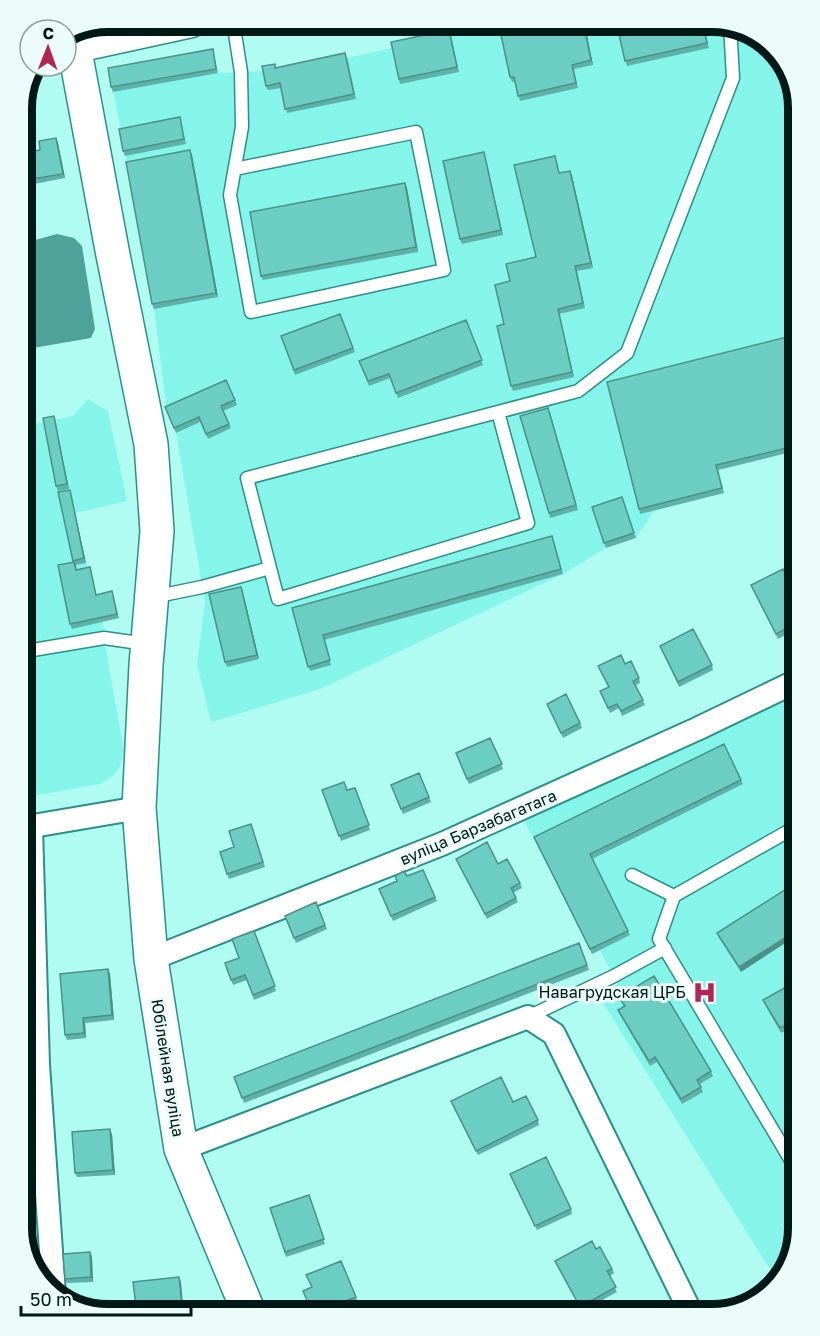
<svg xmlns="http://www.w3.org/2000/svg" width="820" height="1336" font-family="'Golos Text',sans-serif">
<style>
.built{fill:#86f5e9}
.water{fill:#4ea29a}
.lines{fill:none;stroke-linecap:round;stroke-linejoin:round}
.lane-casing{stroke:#289289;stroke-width:15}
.street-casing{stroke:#289289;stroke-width:26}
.secondary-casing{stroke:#289289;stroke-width:36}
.lane{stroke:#fff;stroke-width:12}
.street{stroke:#fff;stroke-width:22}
.secondary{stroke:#fff;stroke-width:33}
.wall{fill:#5db1a8}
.shaded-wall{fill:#4c9088}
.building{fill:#6ccec3;stroke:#4c9088;stroke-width:1.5}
.labels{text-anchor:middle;stroke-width:6;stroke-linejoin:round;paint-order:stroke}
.street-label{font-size:16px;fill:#001916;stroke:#ebfcfa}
.poi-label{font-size:16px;fill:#001916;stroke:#ebfcfa;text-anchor:end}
.rim{fill:none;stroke:#001916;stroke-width:8}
</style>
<rect width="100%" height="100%" fill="#b0fcf3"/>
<path class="built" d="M492,21H719L760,35L790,69L799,107V450L719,470L724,493L654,511L636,538L606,548L563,574L320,689L211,722L197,664L205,602L176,433L167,412L154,309L110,73L214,54L218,73L264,71L278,73L451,35Z
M88,399L108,411L127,501L75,513L86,563L91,572L103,622L104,638L124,751L120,766L114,775L100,784L21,798V427L73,416Z
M799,689V1229L785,1276L778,1282L601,1000L618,983L600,951L592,954L524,820Z"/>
<path class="water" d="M57,234L74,238L82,246L95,329L91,338L33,348L23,338L21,333V295C37,279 23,271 28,253C29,248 33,244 35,240Z"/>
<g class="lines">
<defs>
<path id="lane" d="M233,21L241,72L242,127L230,195L251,312L444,270L416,132L235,169
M498,412L578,391L627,353L733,78L730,25
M153,597L202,587L270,568L278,599L528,523L498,412L247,478L270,568
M21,652L104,638L146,644
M632,875L674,896L799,825
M674,896L659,939L799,1174
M528,1017L614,976L665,948"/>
<path id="street" d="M31,827L38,1065L54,1294
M21,828L139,808
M151,959L442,844L697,729L799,680
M181,1149L528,1017L554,1034L692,1315"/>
<path id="secondary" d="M74,46L113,255L151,444L157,531L146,665L139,808L151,959L181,1149L250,1315
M66,48L190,21"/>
</defs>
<use href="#lane" class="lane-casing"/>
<use href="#street" class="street-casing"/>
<use href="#secondary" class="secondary-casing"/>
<use href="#lane" class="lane"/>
<use href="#street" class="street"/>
<use href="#secondary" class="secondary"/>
</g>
<path class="wall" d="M584,21L593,65L574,69L578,88L520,101L515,82H512L510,77Z
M616,21H703L709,48L627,66Z
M451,35L459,72L400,84L399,79Z
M213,49L218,73L113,92L111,87Z
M347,57L356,99L287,113L281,88L268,90L266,86L275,64L276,68Z
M180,117L186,144L125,156L123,151Z
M58,143L65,178L34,184L32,179L40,150Z
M192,155L218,297L154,309L152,304Z
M555,156L559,173L570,171L572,176L593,268L577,271L585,308L559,314L574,377L513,391L511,386L504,324L510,281L536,257Z
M485,157L503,235L462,244L460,239Z
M407,188L418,252L263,280L261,276Z
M340,314L355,352L295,375L281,336Z
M466,320L483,365L398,398L390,378L369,386L359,361Z
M799,334V450L718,470L724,493L640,514L639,509Z
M235,400L237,405L223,411L231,428L208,439L200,422L176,433L167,412Z
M550,412L578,510L550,518L549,513Z
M55,421L69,489L58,491L56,486Z
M70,490L86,563L76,565L77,570L91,572L96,595L112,591L119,618L72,629L70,624L73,562L58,492Z
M622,497L636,538L606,548L592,507Z
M553,541L563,574L324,640L331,665L310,671L292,608Z
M751,585L799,600V628L778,639Z
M241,587L259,659L227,667L225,662Z
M660,646L712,665L713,670L679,687Z
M625,664L639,678L640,683L636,685L645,705L622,716L619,708L610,713L602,696L600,691L608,687L598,666Z
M547,704L580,723L582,728L563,738Z
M490,738L503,769L469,784L456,753Z
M419,773L431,802L403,814L391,785Z
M741,780L743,784L592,859L630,935L592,954L534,837Z
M355,788L370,830L341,841L322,790H347Z
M251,824L265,867L229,879L227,874L234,847Z
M456,859L498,864L520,883L522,888L513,893L518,902L487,919Z
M395,876L435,897L437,901L393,921L381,894L397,881Z
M799,881L741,972L719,938L717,933Z
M316,902L327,929L296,943L285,916Z
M254,931L276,991L254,1000L247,980L233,985L225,963L239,958Z
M579,943L589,970L244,1103L234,1077Z
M108,969L110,974L114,1020L85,1023L86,1038L67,1040L65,1035Z
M619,997L711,1071L713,1076L700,1084L703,1092L682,1104L657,1062L650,1066L620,1015L618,1010L624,1007Z
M763,1000L799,1010V1023L781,1033L765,1005Z
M451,1101L513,1102L538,1120L539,1125L478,1155Z
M112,1134L115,1175L77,1177L75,1173Z
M510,1174L571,1209L572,1214L537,1230Z
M309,1195L325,1244L286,1257L270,1208Z
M596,1249L612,1269L614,1273L610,1276L617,1292L582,1311L555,1261Z
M90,1252L92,1257L93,1282L67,1283L65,1279Z
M341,1261L358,1302L340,1309L311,1288Z"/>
<path class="shaded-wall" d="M583,21H584L593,65L591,60Z
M56,138L58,143L65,178L63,174Z
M190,150L192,155L218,297L216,293Z
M484,152L485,157L503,235L501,230Z
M570,171L572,176L593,268L591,263Z
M405,183L407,188L418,252L416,247Z
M558,309L559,314L574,377L572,372Z
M54,416L55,421L69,489L67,484Z
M70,490L71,495L86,563L84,558Z
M241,587L243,592L259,659L257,655Z
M799,929V934L741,972L739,967Z
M108,969L110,974L114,1020L112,1015Z
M83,1018L85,1023L86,1038L84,1033Z
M110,1129L112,1134L115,1175L113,1170Z
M90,1252L92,1257L93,1282L91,1277Z
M179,1277L181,1282L184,1315H183Z"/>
<path class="building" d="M498,21H583L591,60L572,65L576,83L518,96L514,77H510Z
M616,21H702L707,43L625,61Z
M449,30L457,67L399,79L391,42Z
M213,49L216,69L111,87L108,68Z
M345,53L354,94L285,109L280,83L266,86L262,66L275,64V68Z
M180,117L184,139L123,151L119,129Z
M56,138L63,174L32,179L27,152L40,150L39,141Z
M190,150L216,293L152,304L126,162Z
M484,152L501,230L460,239L443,161Z
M555,156L559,173L570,171L591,263L575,266L583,303L558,309L572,372L511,386L497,326L504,324L495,285L510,281L506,264L536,257L514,165Z
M405,183L416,247L261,276L250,212Z
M340,314L353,348L294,370L281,336Z
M466,320L482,360L396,393L389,374L368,381L359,361Z
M799,334V445L716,465L722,488L639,509L607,382Z
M226,380L235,400L221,406L229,424L206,434L199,417L174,428L165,407Z
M548,408L576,505L549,513L520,416Z
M54,416L67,484L56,486L43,418Z
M70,490L84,558L73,561L58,492Z
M622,497L634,533L604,543L592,507Z
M552,536L561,569L323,635L330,660L308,667L292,608Z
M74,562L76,570L90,567L96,595L112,591L117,614L70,624L58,565Z
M783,569L799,600V622L776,634L751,585Z
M241,587L257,655L225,662L209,594Z
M693,629L712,665L678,682L660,646Z
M621,655L625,664L631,661L639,678L633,681L643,700L621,711L617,704L608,708L600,691L609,687L598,666Z
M566,694L580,723L561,733L547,704Z
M490,738L502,764L467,779L456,753Z
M724,744L741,780L590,854L628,931L590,949L534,837Z
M419,773L429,797L401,809L391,785Z
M344,782L347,790L355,788L369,825L339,836L322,790Z
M251,824L263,862L227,874L220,852L234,847L229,831Z
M487,842L498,864L507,859L520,883L511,888L516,898L485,914L456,859Z
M423,870L435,897L391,916L379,889L397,881L395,876L404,871L407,876Z
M799,881V929L739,967L717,933Z
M316,902L325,925L294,938L285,916Z
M254,931L275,986L253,995L245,975L231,980L225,963L239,958L232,939Z
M579,943L587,965L242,1098L234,1077Z
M108,969L112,1015L83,1018L84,1033L65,1035L60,974Z
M654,976L711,1071L697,1080L701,1087L681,1099L655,1057L649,1061L618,1010L625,1006L619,997Z
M786,987L799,1010V1018L780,1028L763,1000Z
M501,1077L513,1102L526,1096L538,1120L476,1151L451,1101Z
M110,1129L113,1170L75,1173L72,1132Z
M546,1157L571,1209L535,1226L510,1174Z
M309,1195L324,1239L285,1252L270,1208Z
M592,1241L596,1249L600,1247L612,1269L607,1271L616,1287L580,1307L555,1261Z
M90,1252L91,1277L65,1279L63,1254Z
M341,1261L356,1297L338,1304L343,1315H313L303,1291L312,1287L306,1275Z
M179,1277L183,1315H137L133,1282Z"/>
<defs>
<symbol id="hospital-bare" viewBox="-9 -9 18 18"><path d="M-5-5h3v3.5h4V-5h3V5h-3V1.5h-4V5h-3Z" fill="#b42556" stroke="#ebfcfa" stroke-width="2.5" paint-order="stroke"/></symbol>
</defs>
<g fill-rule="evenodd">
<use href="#hospital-bare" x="688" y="976" width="33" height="33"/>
</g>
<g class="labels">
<g class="street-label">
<text transform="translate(478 827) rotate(-23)" y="6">вуліца Барзабагатага</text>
<text transform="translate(168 1068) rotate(81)" y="6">Юбілейная вуліца</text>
</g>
<g class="poi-label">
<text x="686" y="998">Навагрудская ЦРБ</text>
</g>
</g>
<path d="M0 0H820V1336H0ZM108 32H712A76 76 0 0 1 788 108V1228A76 76 0 0 1 712 1304H108A76 76 0 0 1 32 1228V108A76 76 0 0 1 108 32Z" fill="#ebfcfa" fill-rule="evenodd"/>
<path class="rim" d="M108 32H712A76 76 0 0 1 788 108V1228A76 76 0 0 1 712 1304H108A76 76 0 0 1 32 1228V108A76 76 0 0 1 108 32Z"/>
<g transform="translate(48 48) rotate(1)"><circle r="28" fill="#ebfcfa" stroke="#8da19f" stroke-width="1.5"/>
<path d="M0-4.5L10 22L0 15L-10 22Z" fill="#b42556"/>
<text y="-9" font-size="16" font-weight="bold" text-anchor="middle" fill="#001916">С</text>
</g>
<path d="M21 1306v9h170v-9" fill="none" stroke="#001916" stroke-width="3"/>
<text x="30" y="1306" font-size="18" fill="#001916" stroke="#ebfcfa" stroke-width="4.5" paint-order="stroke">50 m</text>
</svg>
